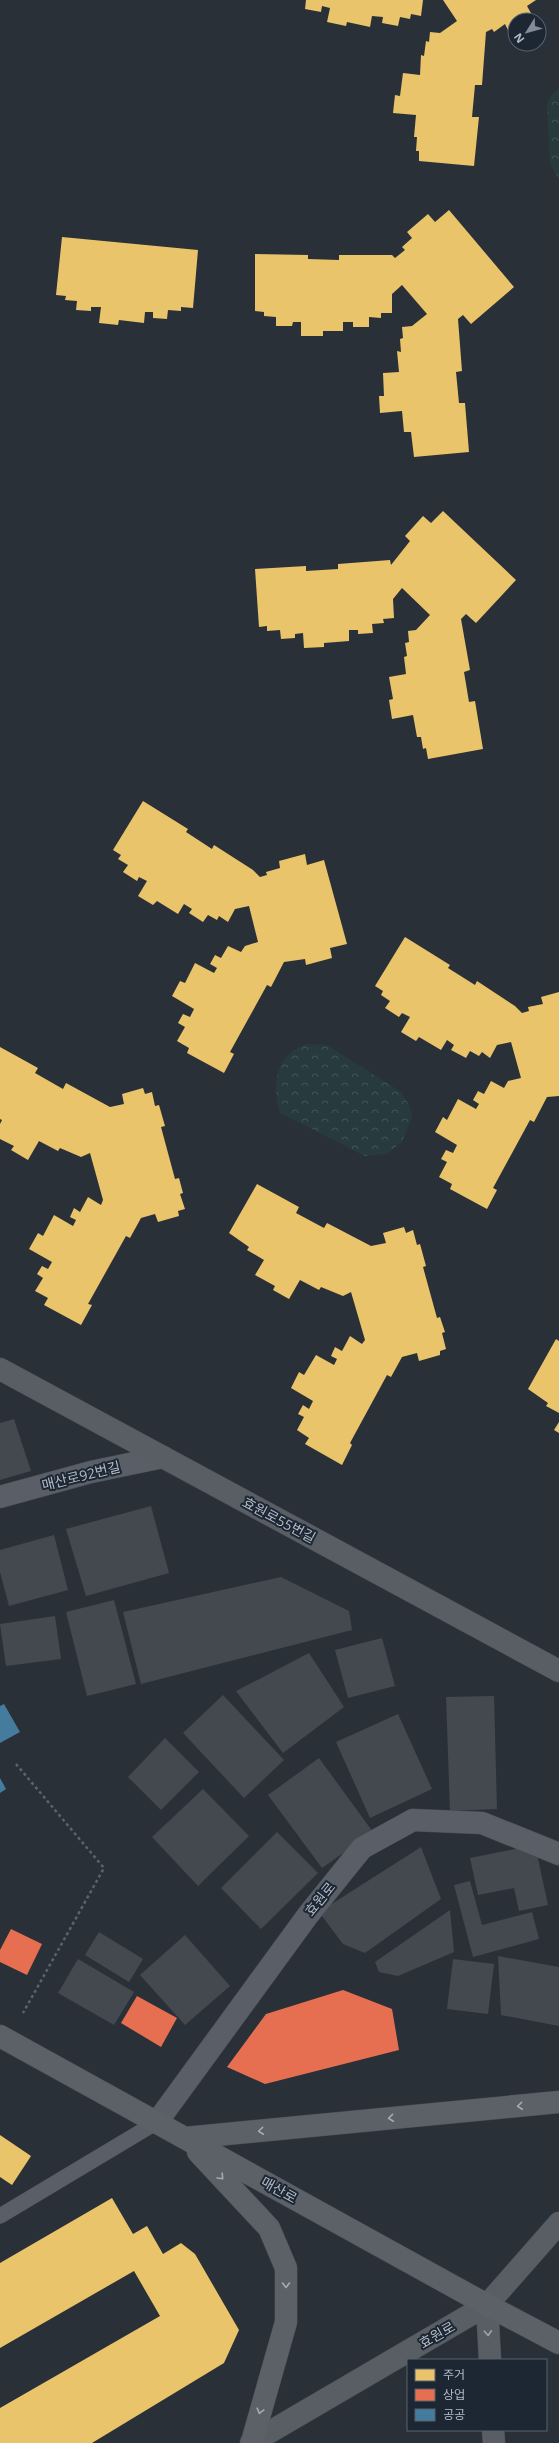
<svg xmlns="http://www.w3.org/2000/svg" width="559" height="2443" font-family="'Open Sans','Noto Sans KR',sans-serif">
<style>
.forest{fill:url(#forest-crowns)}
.homes{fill:#e9c46a}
.shops{fill:#e76f51}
.public{fill:#457b9d}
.building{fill:#444950}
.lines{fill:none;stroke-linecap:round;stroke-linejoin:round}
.lane-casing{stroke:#484c53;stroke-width:16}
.street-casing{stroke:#484c53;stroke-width:23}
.secondary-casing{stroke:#484c53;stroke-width:23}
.primary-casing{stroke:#484c55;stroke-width:23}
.path{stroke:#5d636a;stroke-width:2.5;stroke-dasharray:3 3;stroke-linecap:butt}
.lane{stroke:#5a5e66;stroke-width:15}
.street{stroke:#5a5e66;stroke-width:22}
.secondary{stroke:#595d64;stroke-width:22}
.primary{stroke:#5c6168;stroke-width:22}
.oneway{stroke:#a2aab6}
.oneway2{stroke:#9da4b0}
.labels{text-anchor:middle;stroke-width:4;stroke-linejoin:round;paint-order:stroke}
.street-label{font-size:14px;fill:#b4bcc9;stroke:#1d2633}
</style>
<defs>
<pattern id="forest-crowns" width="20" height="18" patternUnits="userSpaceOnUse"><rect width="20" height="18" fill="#273a3e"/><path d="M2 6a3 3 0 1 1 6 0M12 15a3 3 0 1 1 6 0" fill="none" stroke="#445559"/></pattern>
</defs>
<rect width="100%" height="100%" fill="#2a3038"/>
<path class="forest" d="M559,88V179L550,164L547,105L550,97Z
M307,1044L327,1045L401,1092L409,1105L412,1117L402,1142L387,1154L365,1156L280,1113C272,1085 275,1054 307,1044Z"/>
<path class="homes" d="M306,0H423L421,16L411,14L410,19L400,17L398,26L382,23L383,17L372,16L370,27L347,22L346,26L327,22L330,8L322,6L321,12L305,9Z
M443,0H536L527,6L532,15L524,20H515V26L508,30L505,24L494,32L492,29L486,32L482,85H475L472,117H479L474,166L419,161V151H416L417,137H414L416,115L393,113L395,95L400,96L403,73L420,75L421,55L424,56L426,41L429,42L430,32L440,33L457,21Z
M449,210L514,287L471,324L463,315L458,319L462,371L456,372L459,403H465L469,452L414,457L411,432H404L402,411L380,413L379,396H384L383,373L399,372L397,351L401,352L400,339L403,338L402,327L412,326L427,314L402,285L392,294V313H381V318L369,317V327H353V322H343V331H323V336H301V322H293L292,326H276V317L264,316V312L255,311V254L308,255V259L339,260V255H392L395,258L405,250L402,247L412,238L407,232L428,214L435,222Z
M62,237L198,250L193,308L181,307V311L168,310L167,319L153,318V312H145L144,323L119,320L118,325L99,323L101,307H91V311L76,310L77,301L65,300L66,296L56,295Z
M443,511L516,580L476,623L466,614L461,619L470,670L464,672L469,702L475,701L483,749L428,759L426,748L423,749L421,737H417L413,715L392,719L389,700L393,699L389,677L406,674L404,657L407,656L405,643L409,642L408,631L416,630L430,615L402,588L393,599L394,618L383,619L384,623L372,624L373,633L358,634V630H349V641L324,643V647L304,648L303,633L295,634V638L281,639L280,630L267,631V626L259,627L255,569L306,566V571L338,569V564L390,560L391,565L410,541L405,536L423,516L431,523Z
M143,801L188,829L186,832L212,849L214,845L253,870L260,877L267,875L266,872L280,868L279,861L305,854L307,865L324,860L347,944L330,948L332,958L306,965L305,959L284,962L271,987L267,985L230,1052L234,1054L224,1073L187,1053L189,1048L177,1041L185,1027L178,1023L183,1014L190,1017L194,1009L172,996L180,981L185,983L195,963L214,973L217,968L210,964L215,955L221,958L228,946L241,952L245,946L258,942L249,906L235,909L228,922L219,916L217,920L208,915L203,922L189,913L192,909L184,904L178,914L157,901L153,905L138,896L147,881L139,877L137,881L123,872L128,865L118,859L121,855L113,850Z
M405,937L450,965L448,968L475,985L477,981L515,1006L522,1013L529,1011L528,1007L543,1004L541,997L559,992V1096L547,1097L534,1122L530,1120L493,1188L497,1190L487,1209L450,1189L452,1184L439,1177L447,1162L441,1159L446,1150L453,1153L457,1145L435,1132L443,1117L447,1120L458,1099L476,1109L479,1104L473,1100L478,1091L484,1094L491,1081L504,1088L508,1081L521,1078L511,1042L497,1045L490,1058L482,1052L479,1056L470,1051L466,1058L451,1050L454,1045L447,1040L441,1050L419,1037L416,1041L401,1032L410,1017L402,1013L399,1017L385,1008L390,1001L381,995L383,991L375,986Z
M0,1047L38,1068L35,1073L63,1089L66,1083L110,1107L124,1104L122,1094L143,1088L145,1094L152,1092L155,1106L159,1105L165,1126L161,1127L175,1179L179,1178L183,1193L180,1194L185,1209L178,1211L179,1216L158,1222L155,1214L141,1218L130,1238L126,1236L88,1304L92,1305L81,1325L44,1305L48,1298L35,1291L43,1278L37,1274L42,1266L48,1269L52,1262L29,1249L38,1233L43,1236L54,1215L73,1226L76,1220L70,1217L74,1208L80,1212L88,1197L101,1205L103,1200L90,1153L81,1157L60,1148L58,1151L39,1141L28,1160L11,1150L14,1146L0,1139V1124L2,1120L0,1119Z
M257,1184L299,1207L296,1213L324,1228L327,1223L371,1246L386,1243L383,1233L404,1227L406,1233L413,1230L417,1245L420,1244L426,1266L423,1267L437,1318L440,1317L445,1332L442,1333L446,1349L440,1351V1355L419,1361L417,1353L402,1357L391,1377L387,1375L350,1443L352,1445L342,1465L305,1444L309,1438L297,1430L304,1417L298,1414L303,1405L309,1409L313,1401L291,1388L299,1372L304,1375L316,1355L334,1365L337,1359L331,1356L335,1347L342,1351L350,1336L362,1344L365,1340L351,1292L343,1296L321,1287L319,1290L300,1280L289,1299L273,1290L275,1286L255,1275L264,1260L247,1250L249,1247L229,1233Z
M556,1339L559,1341V1413L546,1406L548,1403L528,1389Z
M559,1422V1433L554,1430Z
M0,2135L31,2156L12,2185L0,2177Z
M112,2198L133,2234L147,2226L163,2254L181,2243L195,2254L239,2330L224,2363L92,2443H0V2408L160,2316L134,2271L0,2348V2263Z"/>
<path class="shops" d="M11,1929L42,1944L27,1975L0,1962V1950Z
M343,1990L392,2009L399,2050L265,2084L227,2067L266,2014Z
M137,1996L177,2018L161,2047L121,2023Z"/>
<path class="public" d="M4,1704L20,1732L0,1743V1706Z
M0,1778L6,1789L0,1793Z"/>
<path class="building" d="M14,1419L31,1471L0,1480V1423Z
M151,1506L169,1573L86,1596L66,1529Z
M54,1535L68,1590L9,1606L0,1572V1550Z
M281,1577L349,1611L352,1630L141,1684L123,1612Z
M114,1600L136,1684L87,1696L66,1612Z
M55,1616L61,1659L6,1666L0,1624Z
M382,1638L395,1686L348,1698L335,1650Z
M309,1653L344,1707L283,1753L236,1691Z
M223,1695L284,1760L244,1798L183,1733Z
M494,1696L497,1809L450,1811L446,1697Z
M398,1714L432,1789L370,1818L336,1742Z
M165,1738L199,1772L161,1810L128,1777Z
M319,1758L373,1832L322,1868L268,1795Z
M203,1789L249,1836L198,1886L152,1837Z
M277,1832L318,1873L261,1929L221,1888Z
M535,1845L548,1905L519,1911L514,1888L478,1895L470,1858Z
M421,1847L441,1899L365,1953L343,1944L319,1912Z
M470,1881L482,1925L532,1912L539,1939L473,1957L454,1885Z
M450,1910L454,1952L398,1976L379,1972L375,1962Z
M99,1932L143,1959L129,1982L85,1955Z
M185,1935L230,1986L185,2025L140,1975Z
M498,1956L559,1967V2026L501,2015Z
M78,1959L134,1992L114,2025L58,1993Z
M453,1959L494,1964L488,2014L447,2009Z"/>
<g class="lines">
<defs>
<path id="lane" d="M0,2216L157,2122"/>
<path id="street" d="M0,1497L91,1472L163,1457
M157,2122L308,1915L362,1848L413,1820L482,1823L559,1854"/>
<path id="secondary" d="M0,1369L559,1671
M487,2305L490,2360
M493,2430L494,2443
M251,2443L487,2305L559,2223"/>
<path id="primary" d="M0,2036L487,2305L559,2343
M185,2138L559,2102
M198,2152L269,2228L286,2268V2322L252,2442"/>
</defs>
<use href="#lane" class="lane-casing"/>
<use href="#street" class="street-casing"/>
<use href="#secondary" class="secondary-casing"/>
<use href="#primary" class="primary-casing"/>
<path class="path" d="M16,1764L104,1868L23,2013"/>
<use href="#lane" class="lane"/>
<use href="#street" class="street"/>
<use href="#secondary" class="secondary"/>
<use href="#primary" class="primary"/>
</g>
<defs><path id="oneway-chevron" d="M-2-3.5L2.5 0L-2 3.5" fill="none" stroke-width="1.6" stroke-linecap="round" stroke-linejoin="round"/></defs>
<g class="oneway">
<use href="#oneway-chevron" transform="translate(520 2106) rotate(174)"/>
<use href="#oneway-chevron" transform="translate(391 2118) rotate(174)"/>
<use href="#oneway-chevron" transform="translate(261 2131) rotate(174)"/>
<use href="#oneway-chevron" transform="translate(221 2177) rotate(47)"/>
<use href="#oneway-chevron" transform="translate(286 2285) rotate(90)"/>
<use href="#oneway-chevron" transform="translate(260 2411) rotate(105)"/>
</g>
<use class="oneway2" href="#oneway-chevron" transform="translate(488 2333) rotate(87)"/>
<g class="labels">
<g class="street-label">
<text transform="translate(81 1476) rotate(-14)" y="5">매산로92번길</text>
<text transform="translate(279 1520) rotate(28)" y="5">효원로55번길</text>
<text transform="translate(320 1899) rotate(-51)" y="5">효원로</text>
<text transform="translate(279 2190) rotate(29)" y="5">매산로</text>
<text transform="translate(437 2335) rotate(-30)" y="5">효원로</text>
</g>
</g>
<rect x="407" y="2359" width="140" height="72" fill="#1d2633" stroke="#59626f"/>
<rect x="415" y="2369" width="20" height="12" fill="#e9c46a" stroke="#59626f"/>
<text x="443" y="2379" font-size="12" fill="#b4bcc9">주거</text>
<rect x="415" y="2389" width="20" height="12" fill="#e76f51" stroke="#59626f"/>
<text x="443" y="2399" font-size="12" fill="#b4bcc9">상업</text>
<rect x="415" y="2409" width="20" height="12" fill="#457b9d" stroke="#59626f"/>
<text x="443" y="2419" font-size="12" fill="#b4bcc9">공공</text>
<g transform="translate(527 32) rotate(233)"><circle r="19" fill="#1d2633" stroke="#59626f"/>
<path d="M0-3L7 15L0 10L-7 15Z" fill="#848b96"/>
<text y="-6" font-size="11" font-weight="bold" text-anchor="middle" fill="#b4bcc9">N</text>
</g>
</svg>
